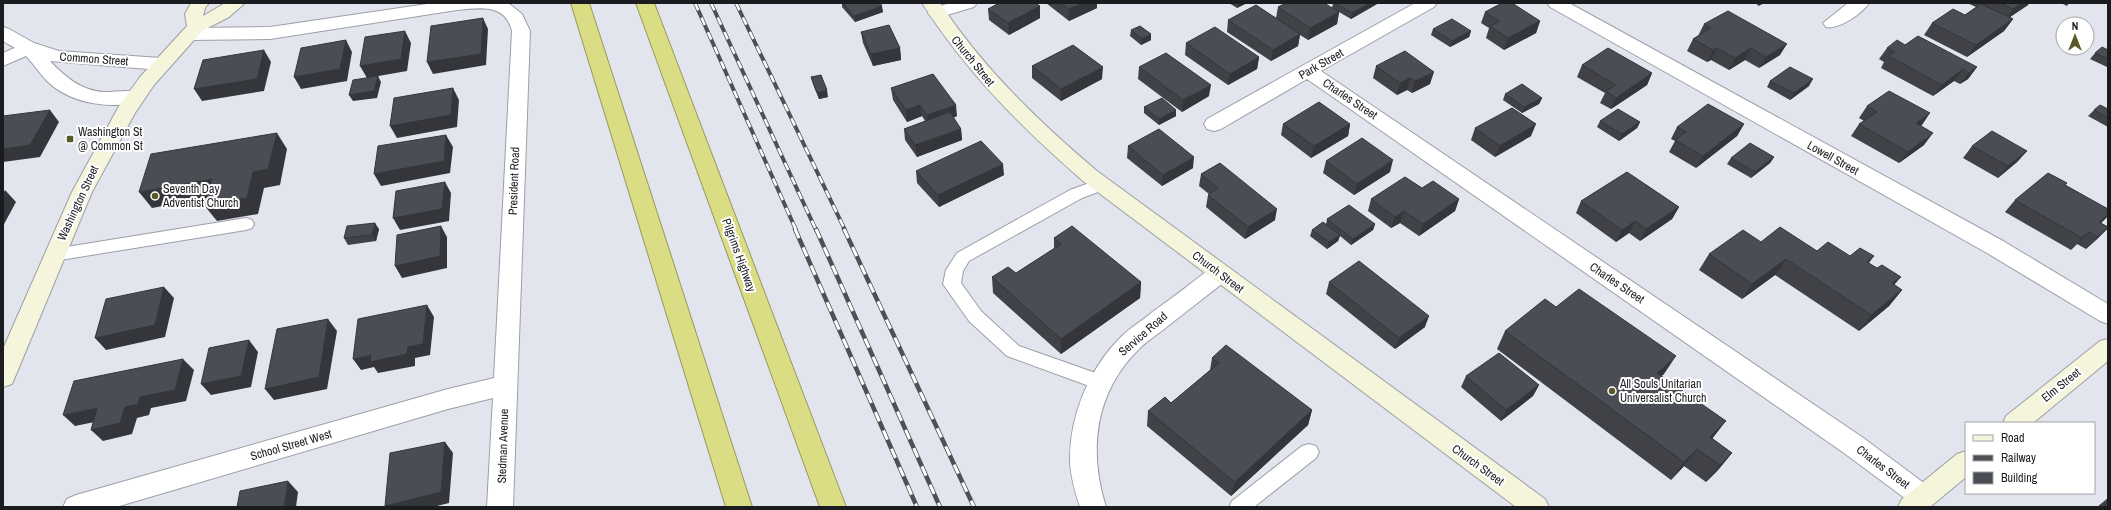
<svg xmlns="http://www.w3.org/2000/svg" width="2111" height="510" font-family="'Archivo Narrow',sans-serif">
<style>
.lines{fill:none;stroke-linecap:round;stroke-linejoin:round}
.service-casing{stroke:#9c9fa7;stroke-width:2}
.minor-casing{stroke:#9c9fa7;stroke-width:2}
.tertiary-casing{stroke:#9c9fa7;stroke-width:2}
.secondary-casing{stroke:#9c9fa7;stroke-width:2}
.motorway-casing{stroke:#979960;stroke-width:2}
.service{fill:#fff;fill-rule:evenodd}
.minor{fill:#fff;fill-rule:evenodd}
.tertiary{fill:#fff;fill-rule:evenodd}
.secondary{fill:#f4f5da;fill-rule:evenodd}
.motorway{fill:#dadd83;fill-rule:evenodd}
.rail-far1-casing{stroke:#4f5055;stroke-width:4}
.rail-casing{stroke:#4f5055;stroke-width:4.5}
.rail-far1{stroke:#fff;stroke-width:2.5;stroke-dasharray:8;stroke-linecap:butt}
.rail{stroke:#fff;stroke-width:3;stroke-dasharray:10;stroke-linecap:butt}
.wall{fill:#404248}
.shaded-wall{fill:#34363b}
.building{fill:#4a4d54;stroke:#34363b}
.poi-dot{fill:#585926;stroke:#fff;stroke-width:1.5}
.labels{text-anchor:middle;stroke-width:4;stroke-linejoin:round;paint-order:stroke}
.street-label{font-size:12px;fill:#1b1c1f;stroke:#fff}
.poi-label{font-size:12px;fill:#1b1c1f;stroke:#fff;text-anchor:start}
</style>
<rect width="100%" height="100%" fill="#e2e5ee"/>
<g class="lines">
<defs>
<path id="service" d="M1100,179L1106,181L1108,185L1106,189L1082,198L969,261L963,271L961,283L981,311L1019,346L1107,377L1109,382L1107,387L1100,390L1007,356L969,321L943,284L946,270L957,253L1070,190Z
M246,218L252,220L254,224L252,228L246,230L54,261L48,259L46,255L48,251L54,249Z
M1309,444L1316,446L1319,452L1316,458L1254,507H1229L1232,501L1302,446Z"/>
<path id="minor" d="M434,3H508L522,14L530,31L513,507H487L493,398L448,409L116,507H63L67,499L76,495L448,389L494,378L512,31C505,3 480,8 457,10L270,39L189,40L183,38L180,34L183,30L189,28L270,27Z
M950,3H977L974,7L937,18L931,17L928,13L931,9Z
M1415,3H1437L1434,7L1321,71L1862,437L1932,489L1936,497L1932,505L1927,507L1914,505L1844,453L1307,79L1221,129L1214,131L1207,129L1204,124L1207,119Z
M1547,3H1569L2003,241L2108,304V324L2100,321L1987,253L1550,7Z
M1848,3H1869C1862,14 1838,30 1826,27L1823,23Z
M28,42L35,44L37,48L35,52L3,66V53Z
M1220,265L1228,267L1231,273L1228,279C1208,295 1188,310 1168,326C1158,334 1148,340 1139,349C1095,392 1088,450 1106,507H1080C1075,492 1071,478 1070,462C1069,417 1089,368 1122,336C1131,327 1142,321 1151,313C1172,298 1192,283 1212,267Z"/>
<path id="tertiary" d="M3,27L9,29L34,43L59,51L161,58L168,60L170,64L168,68L161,70L50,61C65,77 82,91 104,92C117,92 129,89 142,93L145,97L142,101C112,110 71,104 48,82C39,73 32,61 22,52C16,48 9,45 3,41Z"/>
<path id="secondary" d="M191,3H209L205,8L203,16L225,3H245L229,17L202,31L154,85L135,113L92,192L15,377L12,384L3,387V349L72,192L119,106L140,77L187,26L185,14Z
M922,3H940C983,68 1038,121 1097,171L1545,499L1549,507H1516L1083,181C1021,127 966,72 922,3Z
M2108,339V361L2033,423H2003L2006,416L2100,341Z
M1966,451V477L1930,507H1898L1902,499L1957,454Z"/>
<path id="motorway" d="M571,3H589L752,507H726Z
M636,3H654L846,507H820Z"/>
</defs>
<use href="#service" class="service-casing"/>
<use href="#minor" class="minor-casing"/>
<use href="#tertiary" class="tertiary-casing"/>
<use href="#secondary" class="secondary-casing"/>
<use href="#motorway" class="motorway-casing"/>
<use href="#service" class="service"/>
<use href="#minor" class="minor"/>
<use href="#tertiary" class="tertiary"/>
<use href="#secondary" class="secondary"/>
<use href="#motorway" class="motorway"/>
<defs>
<path id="rail-far1" d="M695,3L796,230
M711,3L816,230
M736,3L845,230"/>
<path id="rail" d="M795,229L917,507
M816,229L940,507
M844,229L974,507"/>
</defs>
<use href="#rail-far1" class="rail-far1-casing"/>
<use href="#rail" class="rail-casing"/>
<use href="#rail-far1" class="rail-far1"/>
<use href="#rail" class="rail"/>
</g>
<path class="wall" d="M842,3H880L883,12L855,22L842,7Z
M1046,3H1097V8L1069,21Z
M1229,3H1247L1237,8Z
M1333,3H1377V4L1351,19L1339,12L1337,24L1308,40L1300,35L1298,46L1271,61L1227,32L1228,20L1276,18L1278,7L1332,8Z
M1755,3H1764L1759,6Z
M1967,3H2029L2028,5L2010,17L2013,19L2004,31L1967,57L1924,35L1932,23L1965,15L1976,7Z
M2061,3H2069L2067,6Z
M1040,6V18L1009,35L989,20L988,9Z
M1485,12L1540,21L1536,33L1504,50L1486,38L1489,28L1481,23Z
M1704,24L1780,55L1759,68L1745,60L1729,70L1711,60L1707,62L1687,51L1693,39L1698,36Z
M1433,29L1471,31L1469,37L1450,47L1431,35Z
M1131,30L1151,40L1141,45L1130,36Z
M861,32L900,48L901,60L873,66L863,43Z
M1186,43L1259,57L1257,69L1228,85L1185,55Z
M1905,45L1977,67L1968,79L1960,84L1954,81L1933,96L1881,68L1884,62L1879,59L1887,48Z
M2108,50V65L2107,67L2090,59L2095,53Z
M1582,65L1652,73L1647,85L1611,109L1600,103L1605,93L1577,77Z
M1032,66L1102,79L1061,101L1032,78Z
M1376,66L1430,84L1412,93L1407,90L1397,95L1373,78Z
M1139,67L1209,96L1182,112L1138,79Z
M811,77L828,97L819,99L813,84Z
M1770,81L1809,86L1790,100L1767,87Z
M891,88L957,116L953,118L961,129L962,140L917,157L905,140L904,129L925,121L922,116L907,122L893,100Z
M1505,94L1542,98L1539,104L1522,113L1503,100Z
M1867,106L1922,125L1921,126L1924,145L1899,163L1851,136L1859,124L1864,121L1859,118Z
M1144,107L1176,116L1159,125L1144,113Z
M2108,109V127L2088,116L2094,110Z
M1600,121L1640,122L1637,128L1619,141L1597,127Z
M1283,124H1350L1348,136L1311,158L1281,135Z
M1744,124L1737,136L1696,168L1669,152L1675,141L1671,139L1677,127Z
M1475,128L1531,136L1495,157L1471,140Z
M1128,146L1193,168L1162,186L1127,158Z
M1972,146L2027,151L2017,162L1998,178L1963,158Z
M1774,157L1770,163L1751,178L1727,164L1731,158Z
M1326,161L1390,172L1354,195L1323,173Z
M916,171L1004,175L939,207L917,183Z
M1201,174L1275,220L1245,239L1206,207L1208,195L1209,194L1199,186Z
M2065,185L2108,209V216L2101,223L2108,228L2097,239L2086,249L2077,244L2071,250L2005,212L2015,200Z
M1422,188L1459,199L1455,211L1419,236L1400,223L1391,228L1368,211L1371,199Z
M1581,201L1679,207L1672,219L1640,241L1629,233L1616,242L1576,213Z
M1327,219L1375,224L1373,230L1351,245L1340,236L1338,241L1327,249L1310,236L1312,230L1326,224Z
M379,229L376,241L348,245L344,238Z
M1054,238L1141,282L1140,298L1061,354L993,293L992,277L1016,273L1054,249Z
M1761,242L1850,256H1874L1869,263L1894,285L1902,290L1889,306L1859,331L1775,275L1742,299L1699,270L1709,254Z
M1329,282L1425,327L1395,349L1326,294Z
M1505,331L1664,374L1661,376L1713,439L1732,453L1718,470L1706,482L1684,466L1671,480L1497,349Z
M1212,358L1312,410L1308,425L1231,496L1147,426L1148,411L1171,403L1210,370Z
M1466,376L1539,385L1533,396L1501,421L1461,387Z
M2108,498V507H2097Z"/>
<path class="shaded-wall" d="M1083,3H1097V8L1069,21V9Z
M1238,3H1247L1237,8Z
M1370,3H1377V4L1351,19L1352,13Z
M2022,3H2029L2028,5L2004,21L2013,9Z
M882,6L883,12L855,22L854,16Z
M1040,6V18L1009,35L1008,23Z
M1339,12L1337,24L1308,40L1310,28Z
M483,18L488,29L486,65L433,74L427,62Z
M2013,19L2004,31L1967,57L1976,45Z
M1540,21L1536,33L1504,50L1508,38Z
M405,31L411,43L407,71L367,78L360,66Z
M1471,31L1469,37L1450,47L1452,41Z
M1151,34V40L1141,45L1142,39Z
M1300,34L1298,46L1271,61L1273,50Z
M346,40L352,52L347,81L301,89L294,77Z
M1787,44L1780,55L1759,68L1766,57Z
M900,48L901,60L873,66L871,54Z
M1717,48L1711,60L1707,62L1713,50Z
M1751,48L1745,60L1729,70L1735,58Z
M264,50L271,62L264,91L202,101L194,89Z
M1259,57L1257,69L1228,85L1230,74Z
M1103,67L1102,79L1061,101V89Z
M1977,67L1968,79L1960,84L1969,73Z
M1963,69L1954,81L1933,96L1942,85Z
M1434,72L1430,84L1412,93L1415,81Z
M1652,73L1647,85L1611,109L1616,98Z
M378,76L381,82L377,98L353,101L349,95Z
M1410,78L1407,90L1397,95L1400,83Z
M1813,79L1809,86L1790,100L1794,93Z
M1211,85L1209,96L1182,112L1183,100Z
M453,88L459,100L457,127L397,138L390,126Z
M827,90L828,97L819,99L817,93Z
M1542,98L1539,104L1522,113L1524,107Z
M920,105L922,116L907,122L906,110Z
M956,105L957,116L928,126L927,115Z
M50,110L59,122L40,157L3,162V149Z
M1176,110V116L1159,125V119Z
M1930,113L1922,125L1908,135L1916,123Z
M1640,122L1637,128L1619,141L1622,134Z
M1350,124L1348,136L1311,158L1314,146Z
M1536,124L1531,136L1495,157L1500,146Z
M1744,124L1737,136L1696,168L1703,156Z
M961,129L962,140L917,157L915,145Z
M277,133L287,149L280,185L264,188L258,214L217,221L204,205L253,172Z
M1933,133L1924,145L1899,163L1908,152Z
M446,135L453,147L450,173L381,186L374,174Z
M2027,151L2017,162L1998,178L2008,166Z
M1194,157L1193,168L1162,186L1163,175Z
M1774,157L1770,163L1751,178L1755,172Z
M1393,160L1390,172L1354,195L1357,184Z
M1003,164L1004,175L939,207L938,195Z
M212,179L224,195L152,208L139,192Z
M445,182L451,193L449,221L400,230L393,218Z
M5,190L16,202L3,226V194Z
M1459,199L1455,211L1419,236L1423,224Z
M1679,207L1672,219L1640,241L1646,229Z
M1277,209L1275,220L1245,239L1248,227Z
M1404,211L1400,223L1391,228L1395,217Z
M2108,215V216L2101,223L2088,234L2099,222Z
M1635,221L1629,233L1616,242L1622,230Z
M375,223L379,229L376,241L372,235Z
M1375,224L1373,230L1351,245L1353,239Z
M441,226L447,237V268L402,278L395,266Z
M2108,228L2097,239L2086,249L2097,237Z
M2089,232L2071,250L2082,238Z
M1340,235L1338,241L1327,249L1329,242Z
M1786,259L1775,275L1742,299L1752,284Z
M1901,277L1888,292L1892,283Z
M1141,282L1140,298L1061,354V339Z
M164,287L174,298L165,337L106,350L95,338Z
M1902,290L1889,306L1859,331L1871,315Z
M427,305L434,317L430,355L415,358V366L378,373L374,367L361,370L353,359L408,347Z
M1429,316L1425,327L1395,349L1399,338Z
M328,319L337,331L327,389L274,400L265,389Z
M249,340L258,352L251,387L211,395L201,384Z
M1676,356L1664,374L1645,391L1657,373Z
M183,359L194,370L186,401L151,408L149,415L137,418L132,434L103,441L91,430L140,397Z
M1539,385L1533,396L1501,421L1506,410Z
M97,408L109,419L75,426L63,415Z
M1312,410L1308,425L1231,496L1235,482Z
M1726,421L1712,439L1710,437Z
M445,442L453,453L449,503L433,507H386L385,506Z
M1697,449L1684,466L1671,480L1684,462Z
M1732,453L1718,470L1706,482L1720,465Z
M288,481L298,492L296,507H284Z"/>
<path class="building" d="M843,3H880L882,6L854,16Z
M999,3H1035L1040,6L1008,23L988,9Z
M1061,3H1083L1069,9Z
M1286,3H1324L1339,12L1310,28L1278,7Z
M1335,3H1370L1352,13Z
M1502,3H1512L1540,21L1508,38L1490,26L1500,21L1485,12Z
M2000,3H2022L2013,9Z
M1981,4L2013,19L1976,45L1932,23L1953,9L1965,15Z
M1256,5L1300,34L1273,50L1228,20Z
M1728,11L1787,44L1766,57L1751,48L1735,58L1717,48L1713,50L1693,39L1711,28L1704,24Z
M483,18L481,54L427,62L431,26Z
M1452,19L1471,31L1452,41L1433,29Z
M889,25L900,48L871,54L861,32Z
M1140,26L1151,34L1142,39L1131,30Z
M1215,27L1259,57L1230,74L1186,43Z
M405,31L401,59L360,66L365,37Z
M1918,36L1977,67L1969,73L1963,69L1942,85L1889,56L1895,52L1887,48L1897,40L1905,45Z
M346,40L340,69L294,77L301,48Z
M1073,45L1103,67L1061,89L1032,66Z
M2102,47L2108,50V59L2095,53Z
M1608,48L1652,73L1616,98L1606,91L1616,85L1582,65Z
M264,50L257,79L194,89L203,60Z
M1405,51L1434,72L1415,81L1410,78L1400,83L1376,66Z
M1166,53L1211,85L1183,100L1139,67Z
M1790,67L1813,79L1794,93L1770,81Z
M933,74L956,105L927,115L920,105L906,110L891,88Z
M821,75L827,90L817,93L811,77Z
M378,76L374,91L349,95L353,80Z
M1522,84L1542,98L1524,107L1505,94Z
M453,88L451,115L390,126L394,98Z
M1889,91L1930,113L1916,123L1933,133L1908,152L1859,124L1877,112L1867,106Z
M1162,98L1176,110L1159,119L1144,107Z
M1319,102L1350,124L1314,146L1283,124Z
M1708,104L1744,124L1703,156L1675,140L1686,132L1677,127Z
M2100,105L2108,109V118L2094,110Z
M1512,108L1536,124L1500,146L1475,128Z
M1618,109L1640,122L1622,134L1600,121Z
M50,110L30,145L3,149V116Z
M950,112L961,129L915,145L904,129Z
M1159,129L1194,157L1163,175L1128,146Z
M1992,131L2027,151L2008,166L1972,146Z
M277,133L268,169L253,172L247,198L204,205L212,179L139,192L151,154Z
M446,135L444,161L374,174L378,146Z
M1362,138L1393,160L1357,184L1326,161Z
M981,141L1003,164L938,195L916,171Z
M1750,143L1774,157L1755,172L1731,158Z
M1220,163L1277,209L1248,227L1208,195L1218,188L1201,174Z
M1627,172L1679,207L1646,229L1635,221L1622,230L1581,201Z
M2048,173L2067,183L2065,185L2108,209V215L2099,222L2108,227V228L2097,237L2089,232L2082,238L2015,200Z
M1405,177L1422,188L1433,181L1459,199L1423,224L1404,211L1395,217L1371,199Z
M445,182L442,209L393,218L396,191Z
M1349,205L1375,224L1353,239L1327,219Z
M1323,222L1340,235L1329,242L1312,230Z
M375,223L372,235L344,238L347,226Z
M441,226L440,256L395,266L397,235Z
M1072,226L1141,282L1061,339L992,277L1008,267L1016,273L1061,244L1054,238Z
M1780,227L1817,251L1828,242L1850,256L1860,248L1874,256L1867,262L1877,268L1882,265L1901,277L1892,283L1902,290L1871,315L1786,259L1752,284L1709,254L1743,230L1761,242Z
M1359,261L1429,316L1399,338L1329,282Z
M164,287L155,325L95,338L106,299Z
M1579,289L1676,356L1657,373L1726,421L1710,437L1732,453L1720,465L1697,449L1684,462L1505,331L1545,299L1556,307Z
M427,305L423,344L408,347L407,354L370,362L371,355L353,359L358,319Z
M328,319L319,377L265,389L277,329Z
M249,340L241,376L201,384L209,348Z
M1226,345L1312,410L1235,482L1148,411L1165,397L1171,403L1219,363L1212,358Z
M1499,353L1539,385L1506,410L1466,376Z
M183,359L175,390L140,397L138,404L125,407L120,423L91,430L97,408L63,415L74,381Z
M445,442L441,492L385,506L390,453Z
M288,481L284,507H237L240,491Z
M2108,502V507H2104Z"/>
<g class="poi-dot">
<rect x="66" y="135" width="8" height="8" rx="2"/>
<circle cx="155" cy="196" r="4"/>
<circle cx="1612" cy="391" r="4"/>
</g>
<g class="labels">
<g class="street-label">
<text transform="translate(94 59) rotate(4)" y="4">Common Street</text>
<text transform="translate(973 61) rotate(51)" y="4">Church Street</text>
<text transform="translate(1321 64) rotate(-30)" y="4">Park Street</text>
<text transform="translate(1350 99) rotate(34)" y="4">Charles Street</text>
<text transform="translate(1833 158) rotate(29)" y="4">Lowell Street</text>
<text transform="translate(514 181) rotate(-88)" y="4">President Road</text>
<text transform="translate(78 203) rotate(-65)" y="4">Washington Street</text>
<text transform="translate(739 255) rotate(70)" y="4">Pilgrims Highway</text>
<text transform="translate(1218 272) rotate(37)" y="4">Church Street</text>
<text transform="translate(1617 283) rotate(34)" y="4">Charles Street</text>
<text transform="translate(1143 334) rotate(-41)" y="4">Service Road</text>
<text transform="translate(2061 385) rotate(-39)" y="4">Elm Street</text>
<text transform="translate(291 445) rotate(-16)" y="4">School Street West</text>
<text transform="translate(503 446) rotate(-88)" y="4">Stedman Avenue</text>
<text transform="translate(1478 465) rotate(36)" y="4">Church Street</text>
<text transform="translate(1883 467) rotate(37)" y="4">Charles Street</text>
</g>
<g class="poi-label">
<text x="78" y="136">Washington St<tspan x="78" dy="14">@ Common St</tspan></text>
<text x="163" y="193">Seventh Day<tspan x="163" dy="14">Adventist Church</tspan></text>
<text x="1620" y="388">All Souls Unitarian<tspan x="1620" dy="14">Universalist Church</tspan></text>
</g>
</g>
<rect width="2111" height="510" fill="none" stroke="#1b1c1f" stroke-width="8"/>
<rect x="1965" y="422" width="130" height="72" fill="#ffffff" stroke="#a4a4a5"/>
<rect x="1973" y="435" width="20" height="6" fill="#f4f5da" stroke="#a4a4a5"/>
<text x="2001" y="442" font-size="12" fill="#1b1c1f">Road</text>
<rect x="1973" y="455" width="20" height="6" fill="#4f5055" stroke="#a4a4a5"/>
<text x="2001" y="462" font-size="12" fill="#1b1c1f">Railway</text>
<rect x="1973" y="472" width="20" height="12" fill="#4a4d54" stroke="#a4a4a5"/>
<text x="2001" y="482" font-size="12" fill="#1b1c1f">Building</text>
<g transform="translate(2075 36)"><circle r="19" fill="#ffffff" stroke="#a4a4a5"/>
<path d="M0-3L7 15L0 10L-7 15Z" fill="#585926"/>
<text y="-6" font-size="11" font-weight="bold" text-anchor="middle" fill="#1b1c1f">N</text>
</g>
</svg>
